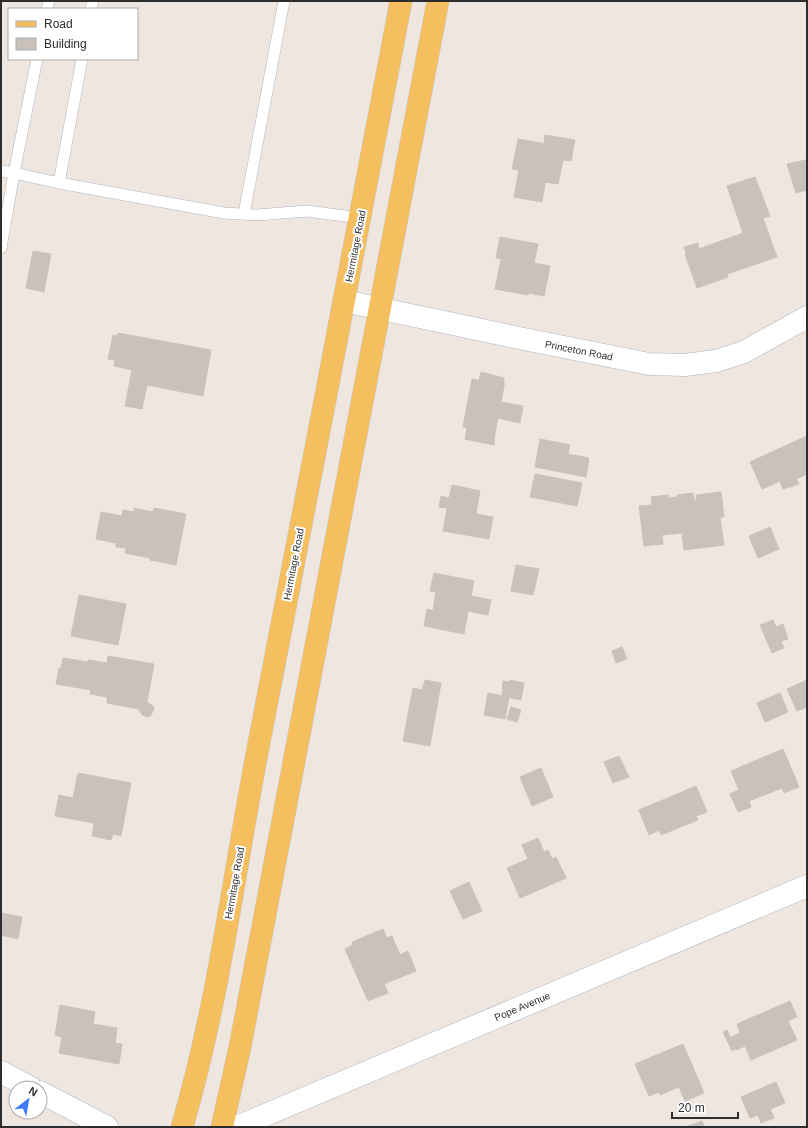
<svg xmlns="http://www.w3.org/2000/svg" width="808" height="1128" font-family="Helvetica,sans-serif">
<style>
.building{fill:#c8c2bb;stroke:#cbc2b9}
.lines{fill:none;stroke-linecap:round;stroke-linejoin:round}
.service-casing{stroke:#b0b5bd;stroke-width:12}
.minor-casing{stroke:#b0b5bd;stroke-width:23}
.primary-casing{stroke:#c8c8c8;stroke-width:23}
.service{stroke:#fff;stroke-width:11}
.minor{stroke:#fff;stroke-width:22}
.primary{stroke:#f5be5f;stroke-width:22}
.labels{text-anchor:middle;stroke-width:4;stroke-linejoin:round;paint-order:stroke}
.street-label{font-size:10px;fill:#2d2d2d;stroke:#fff}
</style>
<rect width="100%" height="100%" fill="#efe6e0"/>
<path class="building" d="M545,135L575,140L571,161L563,160L558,184L545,182L552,145L544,143Z
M518,139L552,145L542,202L514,197L519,170L512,169Z
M806,160L807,163V190L796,193L787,164Z
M755,177L770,216L763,218L777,257L727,274L728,277L697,288L685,254L743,233L727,186Z
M500,237L538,244L534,263L550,266L544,296L529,293L528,295L495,289L501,259L496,258Z
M698,243L699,249L686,253L684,247Z
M33,251L51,254L44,292L26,288Z
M118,333L211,350L203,396L147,385L142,409L125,406L132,370L114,366L115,360L108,359L113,335L118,336Z
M481,372L504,378V386L479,381Z
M472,379L504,386L501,402L523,406L520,423L498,418L495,433L463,427Z
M467,428L495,433L494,445L465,439Z
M807,436V474L796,479L799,484L783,489L780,481L762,489L750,462Z
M540,439L570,445L568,454L589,458L586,477L535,467Z
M535,474L582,483L577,506L530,497Z
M452,485L480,491L476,514L493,517L489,539L443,531L447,508L439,507L441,496L449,498Z
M721,492L724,517H720L724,545L684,550L682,533L662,535L663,544L644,546L639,506L652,505L651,497L668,495L669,498L677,497V495L693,493L694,500H697L696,495Z
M134,508L153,512L154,508L186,514L176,565L150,560V558L125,553L126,548L116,547V543L96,539L101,512L122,516L123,510L134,512Z
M770,527L779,549L758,558L749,536Z
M516,565L539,569L533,595L511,591Z
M434,573L474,581L471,596L491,600L488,615L468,611L464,634L424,626L427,609L433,611L436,592L430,591Z
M79,595L126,604L118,645L71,636Z
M773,620L776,627L783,624L788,639L781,641L784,648L772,653L760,625Z
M622,647L627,659L616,663L612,651Z
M108,656L154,664L147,702L153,706L154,709L151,715L148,717L142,715L139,709L107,703V697L90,694L91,690L56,684L59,668L86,673L88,660L107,663Z
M63,658L88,662L86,673L61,668Z
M425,680L441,683L430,746L403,741L413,688L422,690Z
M510,680L524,683L521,700L502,696L503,681L510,682Z
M807,680V707L797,711L787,689Z
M488,693L509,697L505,719L484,715Z
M780,693L788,712L765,722L757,703Z
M511,707L521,710L517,722L507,719Z
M783,749L799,787L784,793L782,788L749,801L751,807L738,812L730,794L739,790L731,771Z
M619,756L629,777L613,783L604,762Z
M541,768L553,797L532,806L520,777Z
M78,773L131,783L121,836L113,834L111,840L92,836L94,823L55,816L59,795L73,798Z
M696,786L707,812L696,816L698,820L661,835L659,830L649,835L639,810Z
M538,838L544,852L548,850L552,859L556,857L566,878L520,898L507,868L528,859L522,845Z
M469,882L482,911L463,919L450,891Z
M1,913L22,917L18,939L1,935Z
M383,929L387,938L392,936L400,955L408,951L416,971L384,984L388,993L368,1001L345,949L353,945L352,942Z
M790,1001L797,1017L788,1021L797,1040L751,1060L745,1046L736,1050L730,1038L740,1033L737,1024Z
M60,1005L95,1012L93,1024L117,1028L115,1043L122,1044L119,1064L59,1053L62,1037L55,1035Z
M727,1030L735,1049L732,1051L723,1032Z
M683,1044L704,1093L685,1101L679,1087L660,1095L659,1092L649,1096L635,1064Z
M776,1082L785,1103L770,1109L774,1118L761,1123L758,1115L750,1118L741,1097Z
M702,1121L705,1127H686Z"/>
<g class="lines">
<defs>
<path id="service" d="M47,9L49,1
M91,9L93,1
M1,171L14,173L37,59
M59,183L82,59
M244,214L284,1
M1,248L14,173L59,183L224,213L257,215L307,211L360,218"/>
<path id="minor" d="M344,301L519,338L649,364L685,365L716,361L744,352L807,317
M1,1072L31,1088
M40,1092L107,1127
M237,1127L807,886"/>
<path id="primary" d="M182,1127C219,1002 234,871 259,743C307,496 354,248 401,1
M222,1127L240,1047L438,1"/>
</defs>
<use href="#service" class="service-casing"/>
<use href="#minor" class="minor-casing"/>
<use href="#primary" class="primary-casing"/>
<use href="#service" class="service"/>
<use href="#minor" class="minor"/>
<use href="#primary" class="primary"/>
</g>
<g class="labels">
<g class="street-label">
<text transform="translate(355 246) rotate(-79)" y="4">Hermitage Road</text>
<text transform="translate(579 350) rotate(11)" y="4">Princeton Road</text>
<text transform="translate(293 564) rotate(-79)" y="4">Hermitage Road</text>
<text transform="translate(234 883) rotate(-80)" y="4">Hermitage Road</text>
<text transform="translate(522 1006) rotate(-23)" y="4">Pope Avenue</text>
</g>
</g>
<rect width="808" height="1128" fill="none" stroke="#2d2d2d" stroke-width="4"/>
<rect x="8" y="8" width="130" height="52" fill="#ffffff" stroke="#ababab"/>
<rect x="16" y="21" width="20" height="6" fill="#f5be5f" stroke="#ababab"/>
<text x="44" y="28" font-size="12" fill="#2d2d2d">Road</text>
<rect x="16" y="38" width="20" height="12" fill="#c8c2bb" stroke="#ababab"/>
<text x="44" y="48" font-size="12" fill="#2d2d2d">Building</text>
<g transform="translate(28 1100) rotate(31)"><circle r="19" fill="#ffffff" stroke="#ababab"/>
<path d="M0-3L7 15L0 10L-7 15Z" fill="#3d7cff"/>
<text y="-6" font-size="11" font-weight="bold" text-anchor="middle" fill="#2d2d2d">N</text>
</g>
<path d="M672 1112v6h66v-6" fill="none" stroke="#2d2d2d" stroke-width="2"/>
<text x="678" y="1112" font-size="12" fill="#2d2d2d" stroke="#ffffff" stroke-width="3" paint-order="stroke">20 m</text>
</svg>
